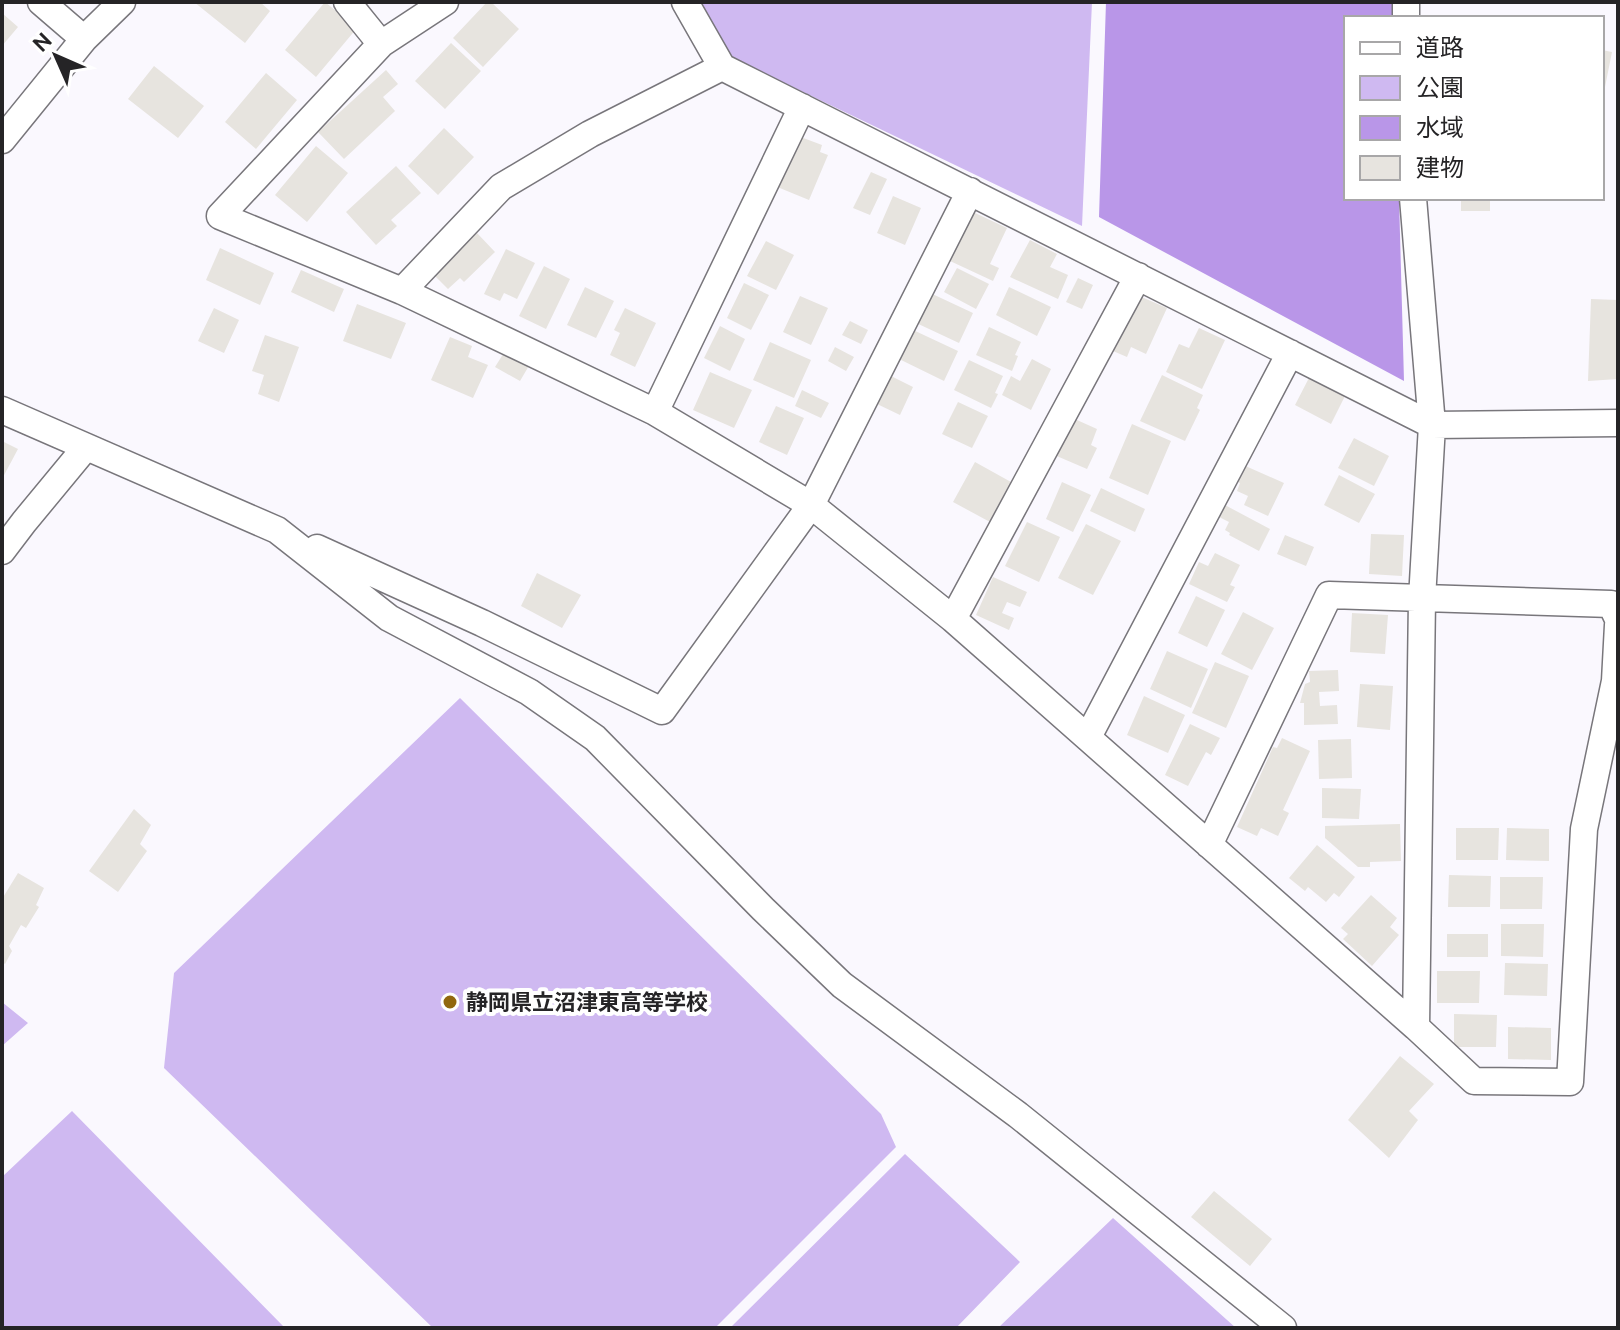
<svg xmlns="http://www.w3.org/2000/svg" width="1620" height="1330" font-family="Ubuntu,'Noto Sans JP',sans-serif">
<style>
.green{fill:#cfb9f1}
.water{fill:#b996e8}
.building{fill:#e7e4df}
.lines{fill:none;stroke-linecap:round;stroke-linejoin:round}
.street-casing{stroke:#78767b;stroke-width:29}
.street{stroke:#fff;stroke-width:26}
.poi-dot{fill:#91670f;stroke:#fff;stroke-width:3}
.labels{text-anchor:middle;stroke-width:8;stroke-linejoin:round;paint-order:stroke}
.poi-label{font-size:22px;font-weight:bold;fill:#252426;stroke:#fff;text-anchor:start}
</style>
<rect width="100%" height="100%" fill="#faf8fe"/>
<path class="green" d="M693,2H1092L1082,226L724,54Z
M460,698L881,1114L896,1147L715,1328H433L164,1068L174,973Z
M2,1002L28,1023L2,1046Z
M72,1111L285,1328H2V1177Z
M905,1154L1020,1262L956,1328H730Z
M1113,1218L1236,1328H998Z"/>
<path class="water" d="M1106,2H1393L1394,18H1346V198H1399L1404,381L1099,217Z"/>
<path class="building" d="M194,2H260L270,11L245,43Z
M325,2L357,28L316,77L285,50Z
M487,2H491L519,29L483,67L453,38Z
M2,13L18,27L2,46Z
M451,43L481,71L445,109L415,81Z
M1602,50L1612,52L1603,97H1602Z
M154,66L204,106L178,138L128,99Z
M386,70L398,84L383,97L395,111L344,159L318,132Z
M266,73L297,100L256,149L225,122Z
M444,128L474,157L438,195L408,166Z
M798,136L822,145L820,152L828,155L809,200L770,184Z
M316,146L348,173L307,222L275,195Z
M396,166L421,193L391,220L397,226L376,245L346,212Z
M871,172L887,179L870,215L853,208Z
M893,196L921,208L905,245L877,233Z
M1461,198H1490V211H1461Z
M973,212L1007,228L990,264L999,268L993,281L950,261Z
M477,233L495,252L464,282L460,278L448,289L434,275Z
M1030,240L1057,254L1050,267L1068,275L1058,299L1010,277Z
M766,241L794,255L776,290L747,276Z
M220,248L274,273L260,305L206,280Z
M506,249L535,263L517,299L504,293L500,301L484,294Z
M544,266L570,279L546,329L519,316Z
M957,268L989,284L976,309L944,292Z
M301,270L344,289L334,312L291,292Z
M1078,278L1093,285L1082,309L1066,302Z
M744,283L769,295L751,330L727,318Z
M585,287L614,301L596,338L567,325Z
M1009,287L1051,307L1037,336L996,315Z
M926,291L973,313L959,343L912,321Z
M1130,292L1167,308L1146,354L1131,347L1127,357L1106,348Z
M800,296L828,308L811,345L783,332Z
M1591,299L1618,300V379L1588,381Z
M357,304L406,323L391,359L343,341Z
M214,308L239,320L224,353L198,341Z
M625,308L656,323L635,367L610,355L620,333L614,330Z
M850,321L868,330L861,344L842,335Z
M720,326L745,339L730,371L704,358Z
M989,327L1021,342L1015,355L1018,356L1012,371L976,355Z
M1199,328L1225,340L1202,389L1166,372L1179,344L1189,348Z
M911,329L958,351L944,381L897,358Z
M265,335L299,347L279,402L258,394L264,375L252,371Z
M450,337L472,346L468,357L488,365L473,398L431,380Z
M770,342L811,360L794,398L753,380Z
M835,347L854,357L846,371L828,361Z
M505,351L530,364L520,381L495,367Z
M1032,359L1051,369L1031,410L1002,395L1011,376L1020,381Z
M969,360L1003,376L995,393L998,394L991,408L954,390Z
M710,372L752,390L734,428L693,410Z
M1162,375L1203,395L1197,408L1200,410L1185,441L1140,421Z
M891,376L913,387L900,415L877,404Z
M1310,376L1346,394L1331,424L1295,405Z
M802,390L829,403L821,418L795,406Z
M958,402L988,416L972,448L942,434Z
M776,406L804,418L787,455L759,442Z
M1068,416L1097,429L1091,445L1097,448L1087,469L1052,454Z
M1132,424L1171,441L1148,495L1109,478Z
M1354,438L1389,456L1374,486L1338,468Z
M2,441L18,449L2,479Z
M975,462L1011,482L990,522L953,502Z
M1241,464L1284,483L1268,516L1244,505L1248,496L1237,491L1240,483L1233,480Z
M1339,475L1375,494L1359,523L1324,505Z
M1062,482L1091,495L1073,532L1046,519Z
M1101,488L1145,509L1135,532L1090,511Z
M1223,504L1270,529L1259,551L1229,535L1230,533L1225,530L1229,522L1217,516Z
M1027,522L1060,537L1039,582L1005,566Z
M1086,524L1121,541L1093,595L1058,578Z
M1371,534L1404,535L1402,576L1369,574Z
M1285,535L1314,547L1306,566L1277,554Z
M1215,553L1240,565L1230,585L1235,587L1227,602L1189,584L1199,562L1208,566Z
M537,573L581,595L562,628L521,606Z
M993,577L1027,592L1020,607L1007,602L1002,613L1014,618L1009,630L976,615Z
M1196,596L1225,610L1207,647L1178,633Z
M1243,612L1274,628L1252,670L1221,654Z
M1352,613L1388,615L1385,654L1350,652Z
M1167,651L1208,669L1191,708L1150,689Z
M1215,662L1249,676L1226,728L1192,713Z
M1338,670L1339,691L1319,692L1320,706L1337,705L1338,724L1304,725V703H1300L1305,684L1310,682L1309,671Z
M1360,684L1393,686L1390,730L1357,727Z
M1144,696L1185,715L1168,753L1127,735Z
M1190,724L1220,738L1211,755L1206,752L1188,786L1165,775Z
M1282,738L1310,751L1283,810L1289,813L1278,836L1261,828L1257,836L1237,827L1273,747L1277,748Z
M1351,739L1352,778L1319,779L1318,740Z
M1322,788L1361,789L1359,819L1322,818Z
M134,809L151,825L140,844L147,851L118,892L89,871Z
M1400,824L1401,861L1370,862V867H1358L1325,838V826Z
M1456,828H1499L1498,860H1456Z
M1507,828L1549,829V861L1506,860Z
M1317,845L1355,877L1339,897L1334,893L1326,902L1308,887L1305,891L1289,878Z
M18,873L44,888L36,905L39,907L26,928L21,925L9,946L12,951L5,964L2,962V899Z
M1449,875L1491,876L1490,907H1448Z
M1500,877H1543L1542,909H1500Z
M1371,895L1397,918L1390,927L1399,935L1372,966L1343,939L1348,934L1341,928Z
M1501,924H1544L1543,957L1501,956Z
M1447,934H1488V957H1447Z
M1505,963L1548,964L1547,996L1504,995Z
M1437,971H1480L1479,1003H1437Z
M1454,1014L1497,1015L1496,1047H1454Z
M1508,1027L1551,1028V1060L1508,1059Z
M1400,1056L1434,1084L1409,1111L1418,1120L1389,1158L1348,1120Z
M1214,1191L1272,1239L1250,1266L1191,1217Z"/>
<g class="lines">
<defs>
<path id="street" d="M41,2L84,39
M347,2L381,44
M445,2L381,44L220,216L402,291L655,412L811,505L953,619L1416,1027L1474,1081L1570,1082L1584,829L1615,681L1618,625
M685,2L722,67L1432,425L1618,423
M1406,2V18
M2,140L84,39L122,2
M1413,198L1432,425L1422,599L1416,1027
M402,291L501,187L590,134L722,67
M2,410L277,530L389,618L529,692L595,738L763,909L842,985L1018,1115L1283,1328
M655,412L802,107
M317,548L482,623L662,711L811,505L970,191
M2,551L24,522L86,447
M953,619L1138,276
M1088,737L1290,353
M1209,845L1329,595L1611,604L1618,619"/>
</defs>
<use href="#street" class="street-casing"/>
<use href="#street" class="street"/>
</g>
<circle class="poi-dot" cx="450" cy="1002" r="8"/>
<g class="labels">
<g class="poi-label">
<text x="466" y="1010">静岡県立沼津東高等学校</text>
</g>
</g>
<rect width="1620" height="1330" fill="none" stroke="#252426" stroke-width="8"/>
<rect x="1344" y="16" width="260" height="184" fill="#ffffff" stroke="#a8a7a8" stroke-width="2"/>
<rect x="1360" y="42" width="40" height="12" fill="#ffffff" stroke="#a8a7a8" stroke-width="2"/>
<text x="1416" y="56" font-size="24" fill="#252426">道路</text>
<rect x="1360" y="76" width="40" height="24" fill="#cfb9f1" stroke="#a8a7a8" stroke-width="2"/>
<text x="1416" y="96" font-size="24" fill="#252426">公園</text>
<rect x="1360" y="116" width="40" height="24" fill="#b996e8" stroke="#a8a7a8" stroke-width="2"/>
<text x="1416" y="136" font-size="24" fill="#252426">水域</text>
<rect x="1360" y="156" width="40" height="24" fill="#e7e4df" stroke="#a8a7a8" stroke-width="2"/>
<text x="1416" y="176" font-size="24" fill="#252426">建物</text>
<g transform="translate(56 56) rotate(315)" stroke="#ffffff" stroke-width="6" paint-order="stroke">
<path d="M0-6L14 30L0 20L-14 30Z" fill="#252426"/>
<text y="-12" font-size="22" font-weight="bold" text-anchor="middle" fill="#252426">N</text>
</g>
</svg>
